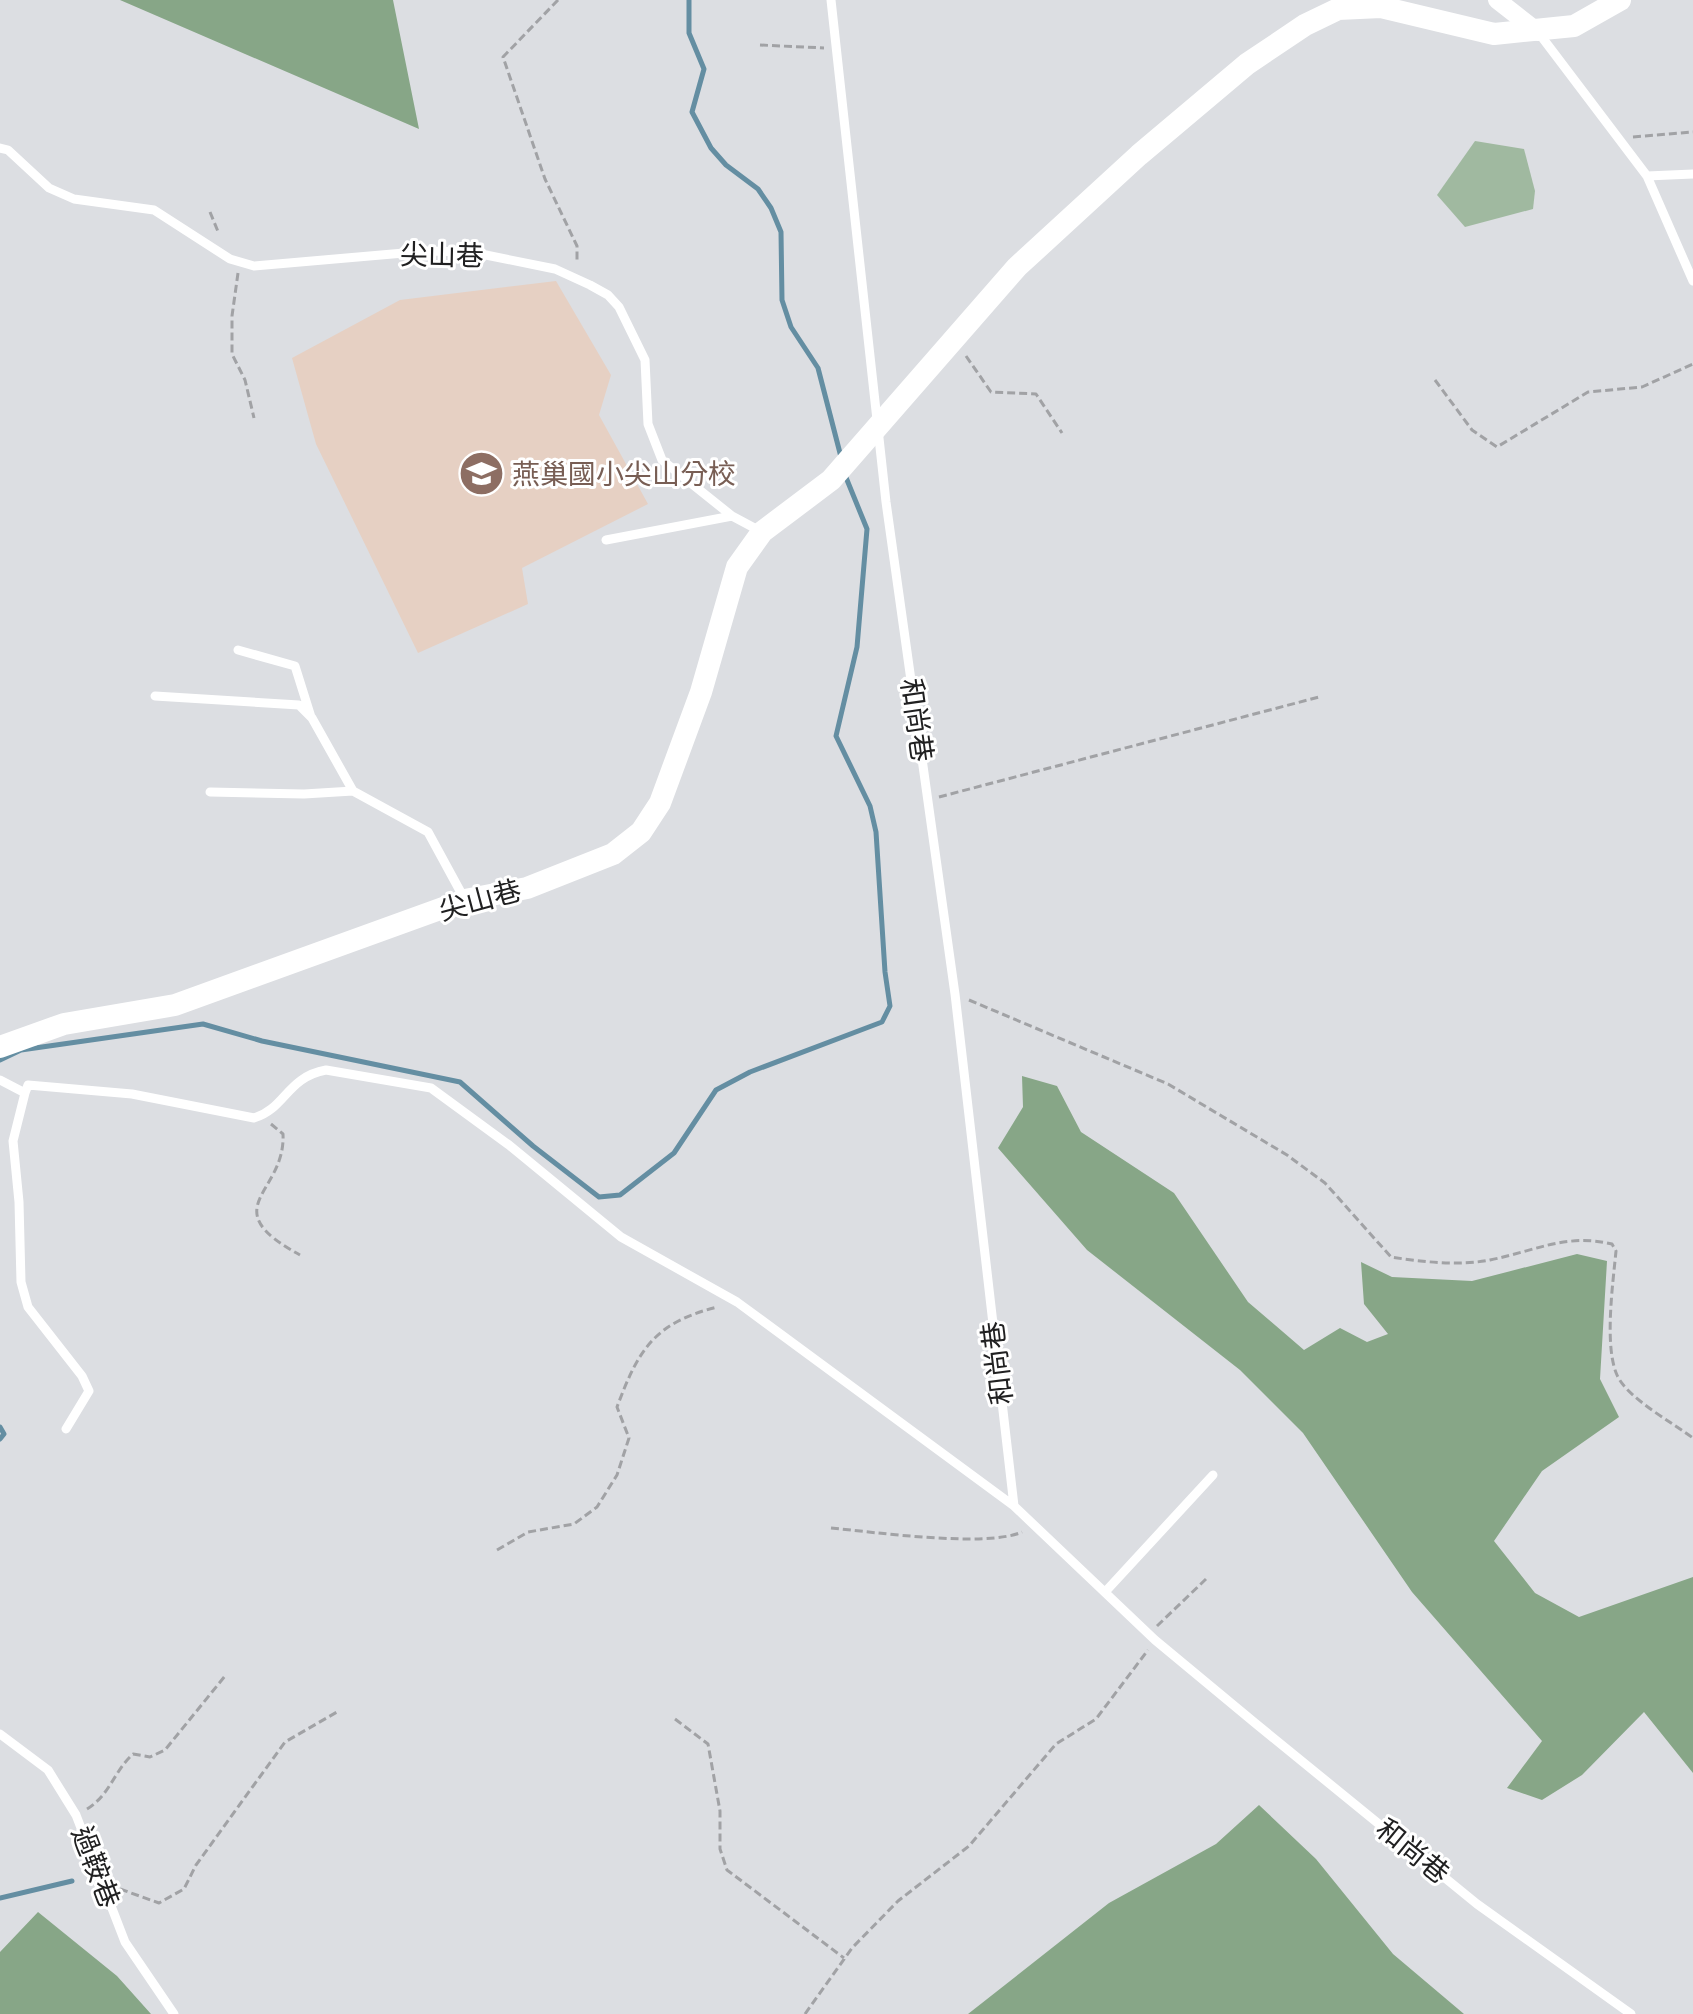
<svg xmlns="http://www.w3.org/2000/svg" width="1693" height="2014" font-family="'Crimson Pro','Noto Sans TC',serif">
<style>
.education{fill:#e6d0c3}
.green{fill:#a0b9a0}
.forest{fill:#87a687}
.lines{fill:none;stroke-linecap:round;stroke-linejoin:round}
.stream{stroke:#648ea2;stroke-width:5}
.path{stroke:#a1a2a5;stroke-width:3;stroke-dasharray:8 4;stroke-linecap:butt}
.service{stroke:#fff;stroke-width:9}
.minor{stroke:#fff;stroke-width:18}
.tertiary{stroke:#fff;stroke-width:22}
.labels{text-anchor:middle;stroke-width:6;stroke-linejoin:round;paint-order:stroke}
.street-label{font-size:28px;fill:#202021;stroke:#fff}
.education-label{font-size:28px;fill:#785e54;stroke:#fff;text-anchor:start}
</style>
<rect width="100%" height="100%" fill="#dcdee2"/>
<path class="education" d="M556,281L611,375L599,415L648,504L522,568L528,604L418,653L316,444L292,358L400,300Z"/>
<path class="green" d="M1475,141L1524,149L1535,191L1533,209L1465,227L1437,195Z"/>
<path class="forest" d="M120,0H393L419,129Z
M1022,1076L1057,1086L1081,1132L1174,1193L1248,1302L1304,1350L1340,1328L1367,1342L1388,1334L1364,1304L1361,1262L1392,1277L1472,1281L1577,1254L1607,1261L1600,1379L1619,1417L1542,1471L1494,1541L1535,1593L1579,1617L1693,1577V1773L1644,1712L1582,1775L1542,1800L1507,1788L1542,1741L1412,1592L1303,1433L1240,1370L1087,1250L998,1148L1023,1107Z
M1259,1805L1316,1859L1393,1954L1464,2014H968L1109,1903L1216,1844Z
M38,1912L117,1976L151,2014H0V1952Z"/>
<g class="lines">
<path class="stream" d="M689,0V33L704,69L692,112L711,148L726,165L758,189L771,208L781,232L782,300L791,327L818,368L841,457
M0,1060L21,1050L203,1024L262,1041L460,1082L533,1146L599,1197L620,1195L674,1153L716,1090L750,1072L882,1022L890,1006L885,972L876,832L870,806L836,736L857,647L867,529L845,475
M0,1427L4,1434L0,1439
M0,1898L72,1881"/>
<path class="path" d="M558,0L503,57L545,179L577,246V263
M760,45L824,48
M1633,137L1693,132
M210,212L219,234
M238,273L232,316V354L245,380L254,418
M966,356L991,392L1036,394L1062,433
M1435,380L1472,430L1497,447L1588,392L1642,387L1693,364
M939,797L1319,697
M969,1000L1168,1084L1287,1155L1325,1183L1391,1257C1422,1262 1460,1266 1490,1260C1535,1251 1566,1233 1612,1244L1616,1251C1613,1283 1604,1346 1617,1375C1627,1398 1673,1423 1693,1438
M271,1124L283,1134C286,1194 212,1207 300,1255
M831,1528C874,1532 986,1548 1022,1532
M497,1550L528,1532L574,1524L597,1507L617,1475L629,1438L617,1407C639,1348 655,1323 717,1307
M1157,1626L1206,1579
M675,1719L708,1744L720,1811V1849L727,1870L844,1958
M87,1809C110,1795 114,1771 133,1754L150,1757L165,1750L225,1676
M120,1889L159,1903L184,1889L196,1865L285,1742L337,1712
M805,2014L852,1948L898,1901L969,1846L1056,1744L1096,1719L1148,1650"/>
<path class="service" d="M831,0L886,502L955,994L1014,1506L1155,1640L1255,1723L1477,1904L1631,2014
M1538,32L1647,176L1693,281
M0,148L8,150L49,188L74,199L154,210L230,259L254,266L427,251L471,252L555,269L590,285L608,295L619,307L645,360L648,424L662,460L732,516L762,532
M1647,176L1693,174
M606,540L732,516
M238,650L295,666L311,717
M155,696L299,705L312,718L353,791L428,832L465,900
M210,792L304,794L353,791
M0,1080L25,1093L13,1141L19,1202L21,1282L28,1307L82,1376L89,1391L66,1429
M25,1093L28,1085L132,1094L254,1118C285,1109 287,1077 326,1070L431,1088L509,1145L621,1237L737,1302L1014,1506
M1106,1591L1213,1475
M0,1734L48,1770L76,1815L125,1942L174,2014"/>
<path class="minor" d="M1497,0L1538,32"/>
<path class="tertiary" d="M0,1047L64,1024L175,1005L465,900L527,888L613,854L641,832L660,803L701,692L737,567L762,532L831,480L1017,267L1139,155L1247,64L1305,25L1338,9L1381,7L1494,34L1574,26L1620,0"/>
</g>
<defs>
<symbol id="school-disc" viewBox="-11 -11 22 22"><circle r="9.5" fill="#8d6e63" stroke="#fff"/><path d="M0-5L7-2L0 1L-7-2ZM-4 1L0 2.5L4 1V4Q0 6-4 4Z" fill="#fff"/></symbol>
</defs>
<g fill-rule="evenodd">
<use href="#school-disc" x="456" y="448" width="51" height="51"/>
</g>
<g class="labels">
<g class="street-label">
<text transform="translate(442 255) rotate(1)" y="10">尖山巷</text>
<text transform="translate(917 720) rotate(82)" y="10">和尚巷</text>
<text transform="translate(480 900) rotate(-15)" y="10">尖山巷</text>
<text transform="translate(997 1363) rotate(-97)" y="10">和尚巷</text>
<text transform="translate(1413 1851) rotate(39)" y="10">和尚巷</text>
<text transform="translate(96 1867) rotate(69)" y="10">過鞍巷</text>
</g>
<g class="education-label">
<text x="512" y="484">燕巢國小尖山分校</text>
</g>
</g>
</svg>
